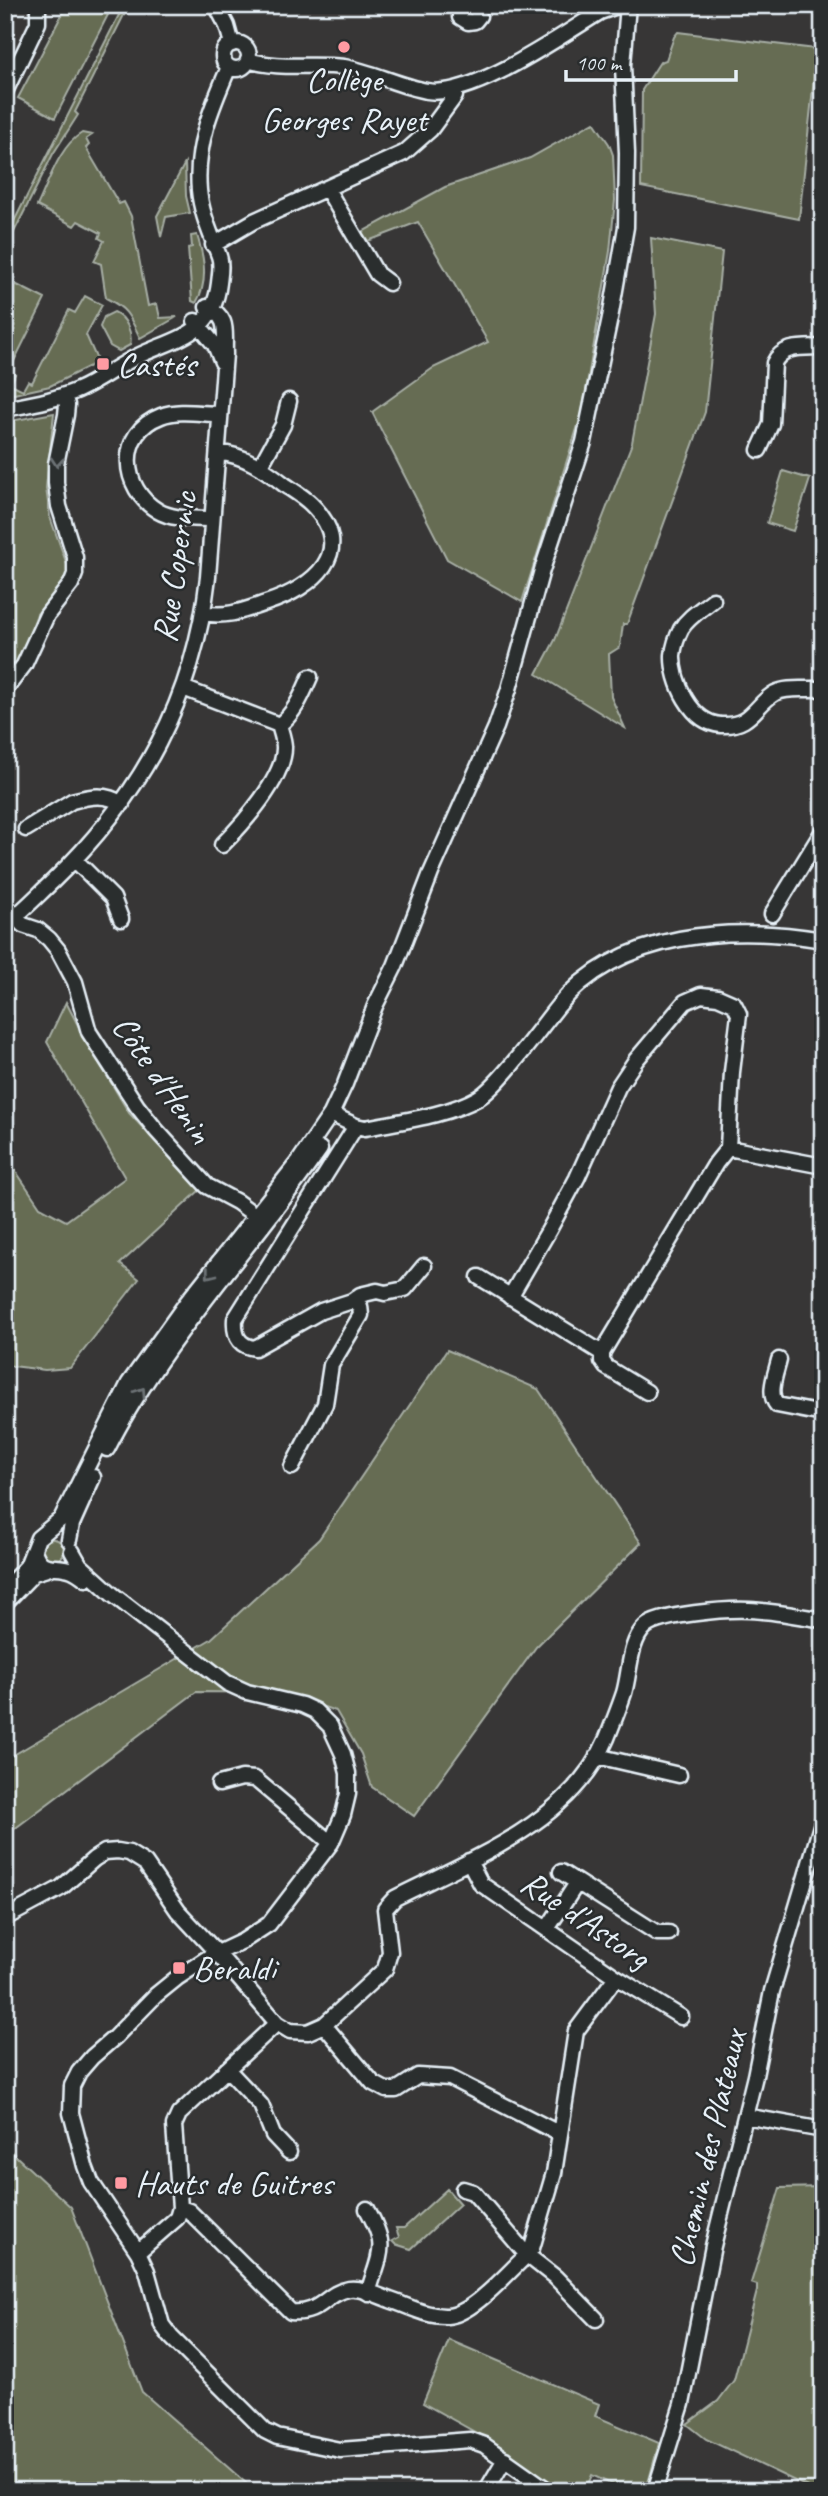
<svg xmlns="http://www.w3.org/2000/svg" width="828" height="2496" font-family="Caveat,sans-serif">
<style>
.green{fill:#666c52;stroke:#a7aea5;stroke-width:2}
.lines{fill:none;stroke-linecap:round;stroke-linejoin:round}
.minor-casing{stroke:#e8f1f8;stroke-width:19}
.minor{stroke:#2a2d2e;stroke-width:14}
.oneway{stroke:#6c7275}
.poi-dot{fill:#ff9aa2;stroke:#2a2d2e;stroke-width:2.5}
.labels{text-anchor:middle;stroke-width:5;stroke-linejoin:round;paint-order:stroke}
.poi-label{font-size:35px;fill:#e8f1f8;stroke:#2a2d2e;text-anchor:start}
.street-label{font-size:35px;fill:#e8f1f8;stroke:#2a2d2e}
</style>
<rect width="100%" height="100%" fill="#373636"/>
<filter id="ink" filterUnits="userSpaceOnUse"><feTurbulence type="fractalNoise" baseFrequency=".0143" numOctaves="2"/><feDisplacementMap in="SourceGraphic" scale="14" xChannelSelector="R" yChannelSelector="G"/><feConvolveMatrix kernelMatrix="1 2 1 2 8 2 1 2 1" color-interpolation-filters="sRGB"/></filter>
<g filter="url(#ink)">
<path class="green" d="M67,5H113L55,118L18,98Z
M124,5H129L75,112L78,115L53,154L5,250V239Z
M678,32L823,50V61L816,60L799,219L641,187L642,90L660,62L666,60L674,37Z
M594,122L609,144L613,155L615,200L610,251L582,413L522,602L447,559L372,412L433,368L488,342L418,222L368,241L362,232L445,187L530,158Z
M82,133L92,135L86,139L89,145L86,148L119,204L124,202L131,216L148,306L157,304L160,318L177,317L140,338C130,317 128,309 106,298L101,264L94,261L104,241L99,238L101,233L78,221L74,226L37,206C48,184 59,146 82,133Z
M185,163L186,196L190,213L166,217L161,237L157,216Z
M197,235C204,257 209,281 196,303L192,301L188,248L192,247L191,236Z
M651,238L722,252L705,412L627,624H623L620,647L609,654L611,697L625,728L537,674L555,640L632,443L656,314Z
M15,284L45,299L9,371L15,374L11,384L23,390L28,381L32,383L69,310L75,313L85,296L102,305L86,335L98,362L50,386L5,396V292L11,291Z
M114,312C126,317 133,333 130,345L119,351L110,346L100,327L104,317Z
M54,413L46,488L50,517L70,573L37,614L20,660L5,675V422Z
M783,471L810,479L793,531L767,523Z
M66,1002L84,1037L129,1113L200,1190L120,1264L139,1279L70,1368L45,1370L5,1365V1155L40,1207L66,1221L125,1178L47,1042Z
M447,1350L538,1389L641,1543L536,1647L414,1816L372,1787L361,1754L336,1711L283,1693L196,1692L5,1836V1760L211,1639L319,1539Z
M42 1550a11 11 0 1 1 22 0a11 11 0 1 1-22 0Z
M5,2146L71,2207L142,2392L255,2491H5Z
M823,2187V2491H816L706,2439L687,2424L718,2401L734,2380L757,2291V2285L751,2283L780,2188Z
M447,2189L460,2204L411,2249L395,2244L392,2241L399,2237L396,2228H404Z
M449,2340L599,2404L595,2416L659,2443L646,2491H626L592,2475L585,2491H561L500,2446L423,2403Z"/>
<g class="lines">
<defs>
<path id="minor" d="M216,5L227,26L232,44
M463,5L460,10V17L468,22L475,21L479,16L476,5
M223 56a13 13 0 1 1 26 0a13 13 0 1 1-26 0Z
M248,60C279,70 313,63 344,67C373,72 399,86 427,91C472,99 560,36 600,12L617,6L628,7
M5,92L38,23V5
M327,189L377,274L389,283
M213,245L254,221L404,153L430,130L455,96L454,90
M195,321L215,345L222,362
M5,409C30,404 55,400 78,390C99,381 117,366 138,356C179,337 213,334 219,283C220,274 222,264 219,256C211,234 201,213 199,190C195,146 212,106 229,67
M759,450L771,424L774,363C783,344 805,348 823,347
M260,467L283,425L289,401
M212,519C195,518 173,520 158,511C121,489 116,433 161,416C179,409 201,414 220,414
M713,600C702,609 688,617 681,629C677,637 674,646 673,655C672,681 691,723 721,725C752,727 755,704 775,693C789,686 808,691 823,688
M204,613C227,618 245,610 266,603C313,588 359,551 311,504C304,497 294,491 285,485C266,470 243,454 219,453
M183,688L279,725C295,713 302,695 310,677
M5,690L24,665L47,615L71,584L75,574V557L59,506L56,483V464L66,415L67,405L64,395
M26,829L72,801C90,796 106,793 122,804
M222,845C243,824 285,777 284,747C284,740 281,732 279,725
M75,860L113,898L121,919
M772,914L823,831
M15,917L23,925L38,930L49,939L58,950L75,982L89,1032L137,1106L156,1130L207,1186L237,1202L263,1221
M5,925C22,912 37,896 53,881C141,796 194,700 208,577L225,354C224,331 230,318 207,307
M331,1114L356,1126L365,1128C400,1121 447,1116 478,1098C499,1086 540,1028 558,1006C620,930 733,925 823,940
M356,1126L235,1319C234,1335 238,1346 255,1348L321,1311L352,1301L360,1295L377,1291L385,1293L405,1289L424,1266
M479,1277L602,1353V1361L606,1367L647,1392
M510,1297L549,1230L577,1178L618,1087L636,1060L685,1002L701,995L718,997L734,1004L739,1014L732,1072L728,1148
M602,1353L716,1163L728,1148L823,1166
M779,1360C776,1373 767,1394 777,1405L823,1414
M107,1449C162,1341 251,1248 320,1149
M292,1467L325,1404L331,1365L361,1315L360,1306L352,1301
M69,1540L72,1524L93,1477
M34,1550C41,1574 54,1563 72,1570C77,1572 82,1576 86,1579
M72,1551L80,1565L112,1594L227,1683L247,1692L302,1705L315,1711L330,1726L343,1754L348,1773V1794L343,1815L331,1843L269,1924L243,1941L209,1957L177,1978L156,1995L115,2037L92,2057L79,2072L72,2086L71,2113L85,2166L91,2182L138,2252L147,2271L162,2325L171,2337L265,2431L277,2437L340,2450L470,2440L484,2445L549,2491
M5,1589L27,1566L38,1538L61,1519L129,1383L187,1302L299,1161L331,1114L345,1084L375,1006L395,966L431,873L496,727L509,689L542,570L584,442L611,313L626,227L627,153L623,65L628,5
M5,1603L34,1573L50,1568
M597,1756L679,1775
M219,1784L242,1778L255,1779L331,1843
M469,1861L481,1884L616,1977L681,2017
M561,1872L657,1933H669
M5,1918L61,1888L94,1859L105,1852L118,1851L129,1853L145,1863L178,1911L218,1954L277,2023L290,2031L308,2032L324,2025L385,1969L390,1952L385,1909L395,1898C470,1860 572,1822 607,1738C613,1723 619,1708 624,1693C630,1673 629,1642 645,1627C660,1614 727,1609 749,1610C773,1611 798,1616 823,1620
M547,1929L577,1883
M324,2025L373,2083L386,2090H396L418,2076L450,2078L560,2134
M227,2069L261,2105L273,2135L289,2152
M745,2116L823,2130
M463,2189L473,2192L527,2255L555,2277L596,2319
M180,2208L189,2211L291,2312C321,2315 325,2293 349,2289C361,2287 379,2296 390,2300C408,2306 428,2317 447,2316C472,2315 508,2272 527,2255L532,2248L554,2173L576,2031L616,1977
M367,2209C389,2248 380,2252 368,2293
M138,2252L177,2218L180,2208L174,2125L179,2114L277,2023
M486,2491L505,2459
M655,2491L682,2404L713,2246L755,2076L772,1991L823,1819"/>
</defs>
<use href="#minor" class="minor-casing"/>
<use href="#minor" class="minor"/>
</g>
<defs><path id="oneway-chevron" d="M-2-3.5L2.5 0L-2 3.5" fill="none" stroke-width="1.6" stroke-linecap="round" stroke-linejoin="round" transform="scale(1.75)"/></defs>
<g class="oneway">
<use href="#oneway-chevron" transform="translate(57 462) rotate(95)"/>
<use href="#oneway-chevron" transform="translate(210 1274) rotate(128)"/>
<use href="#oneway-chevron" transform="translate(141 1392) rotate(-56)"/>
</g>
</g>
<g class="poi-dot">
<circle cx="344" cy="47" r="7"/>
<rect x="96" y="357" width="14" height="14" rx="3.5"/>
<rect x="172" y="1961" width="14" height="14" rx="3.5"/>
<rect x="114" y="2176" width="14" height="14" rx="3.5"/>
</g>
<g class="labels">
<g class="poi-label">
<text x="344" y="91" text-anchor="middle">Collège<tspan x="344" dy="40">Georges Rayet</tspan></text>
<text x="117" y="376">Castés</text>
<text x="193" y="1980">Beraldi</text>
<text x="135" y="2195">Hauts de Guitres</text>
</g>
<g class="street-label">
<text transform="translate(174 567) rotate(-82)" y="12">Rue Copernic</text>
<text transform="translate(163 1079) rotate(55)" y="12">Côte d'Henin</text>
<text transform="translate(586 1919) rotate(34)" y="12">Rue d'Astorg</text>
<text transform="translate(707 2148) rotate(-77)" y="12">Chemin des Plateaux</text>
</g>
</g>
<rect width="828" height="2496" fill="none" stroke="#2a2d2e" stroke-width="28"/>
<rect x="14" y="14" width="800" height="2468" fill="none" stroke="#e8f1f8" stroke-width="2.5" filter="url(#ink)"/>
<path d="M566 70v10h170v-10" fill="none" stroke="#e8f1f8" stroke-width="3.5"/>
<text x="576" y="70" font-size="21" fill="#e8f1f8" stroke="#2a2d2e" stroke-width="5" paint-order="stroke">100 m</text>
</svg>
